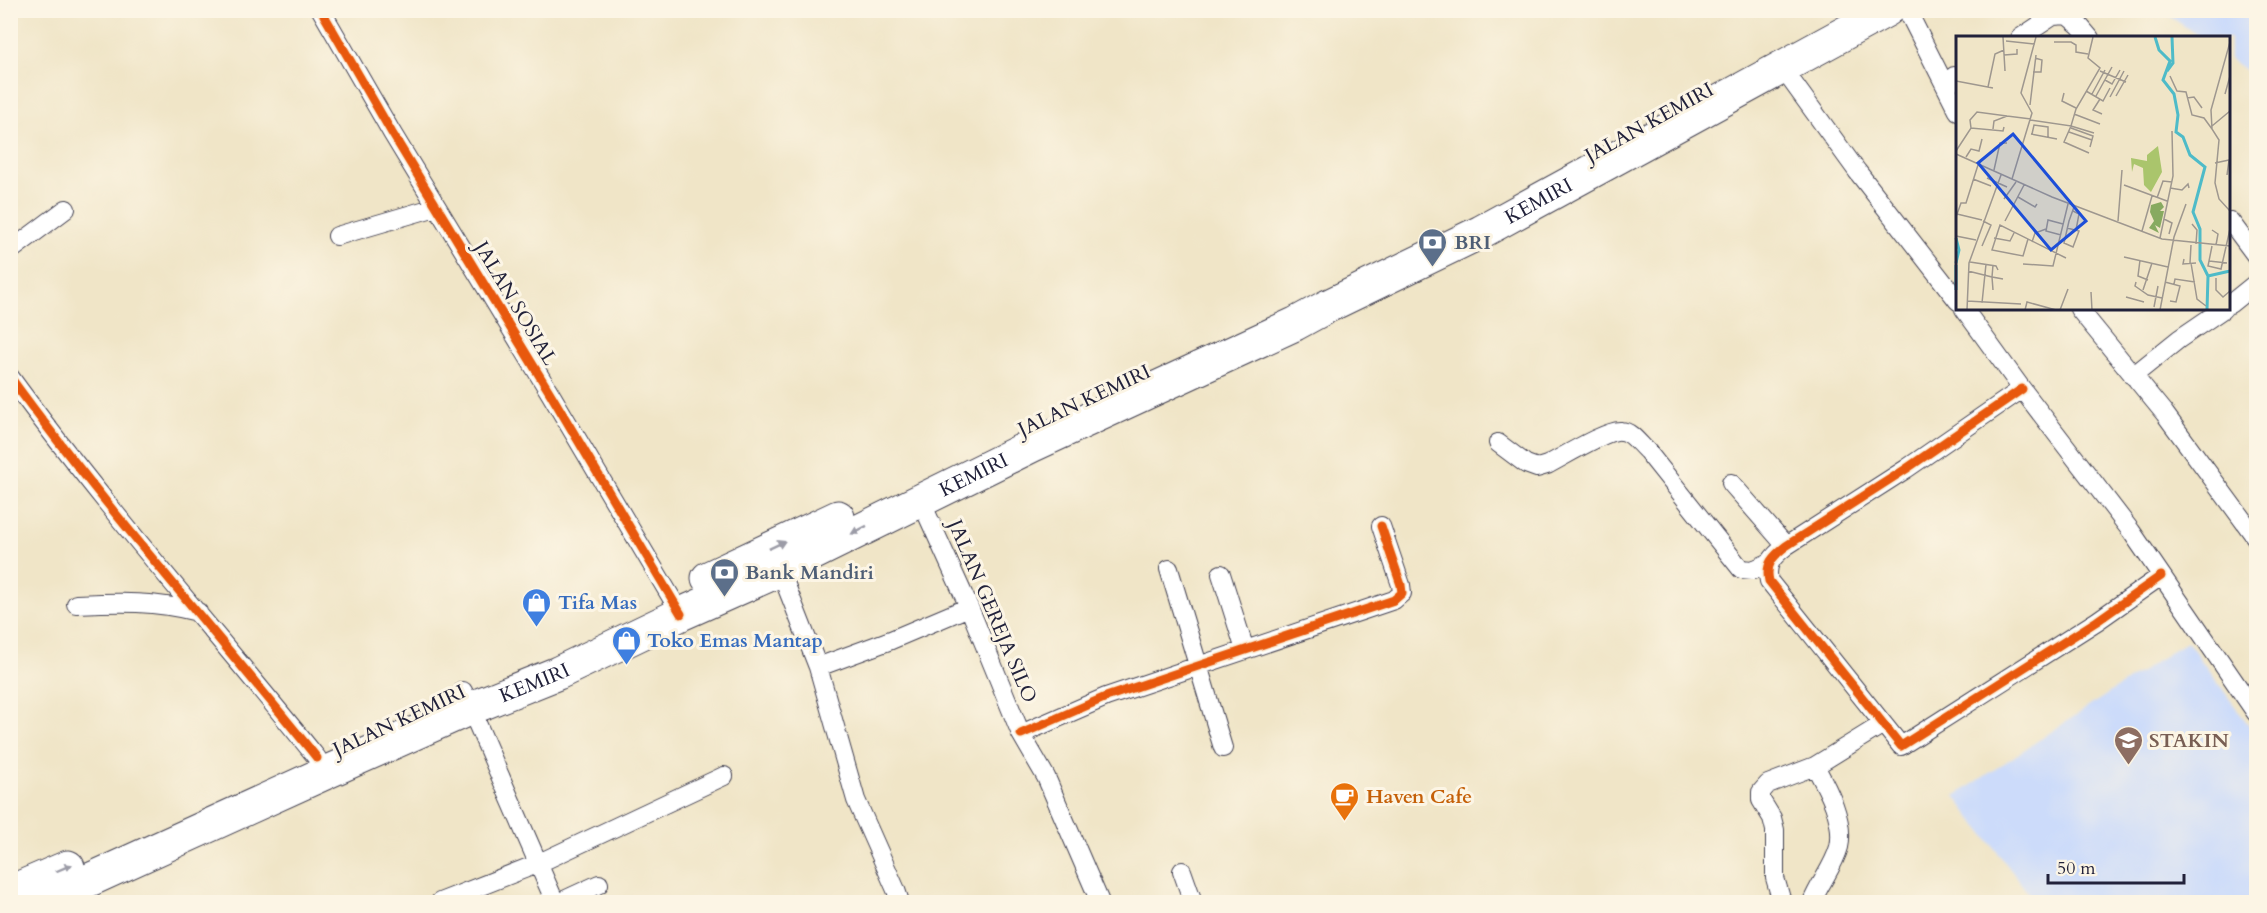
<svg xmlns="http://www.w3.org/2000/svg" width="2267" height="913" font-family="Cardo,serif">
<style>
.built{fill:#ccdbfa}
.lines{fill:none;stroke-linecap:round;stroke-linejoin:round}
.street-casing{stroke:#413f50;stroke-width:20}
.highway-casing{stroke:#413f50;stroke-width:35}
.street{stroke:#fff;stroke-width:18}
.highway{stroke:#fff;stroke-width:33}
.cycleway-casing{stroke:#fcf5e5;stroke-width:13}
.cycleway{stroke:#e8590c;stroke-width:9}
.oneway{fill:#9c9ca7}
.labels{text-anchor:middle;stroke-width:6;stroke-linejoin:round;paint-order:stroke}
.street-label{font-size:20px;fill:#22223b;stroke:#fcf5e5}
.service-label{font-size:20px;font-weight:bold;fill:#4e5e75;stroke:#fcf5e5;text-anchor:start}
.shop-label{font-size:20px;font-weight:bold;fill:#366cbe;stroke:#fcf5e5;text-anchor:start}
.education-label{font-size:20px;font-weight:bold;fill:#785e54;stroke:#fcf5e5;text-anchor:start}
.food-label{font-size:20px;font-weight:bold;fill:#c56008;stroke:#fcf5e5;text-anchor:start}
.inset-river{fill:none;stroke:#4ebbc8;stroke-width:3}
.inset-road{fill:none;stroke:#9e978f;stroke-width:1.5}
.view{fill:#1d4ed8;fill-opacity:0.15;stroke:#1d4ed8;stroke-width:3}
.inset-edge{fill:none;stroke:#22223b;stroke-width:3}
</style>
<rect width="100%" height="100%" fill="#fcf5e5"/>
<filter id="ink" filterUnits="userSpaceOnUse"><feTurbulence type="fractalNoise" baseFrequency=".0167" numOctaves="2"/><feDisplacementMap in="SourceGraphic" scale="12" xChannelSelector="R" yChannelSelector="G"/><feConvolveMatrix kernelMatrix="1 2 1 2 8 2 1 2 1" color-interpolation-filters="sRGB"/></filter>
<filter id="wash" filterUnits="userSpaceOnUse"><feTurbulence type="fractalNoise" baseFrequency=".008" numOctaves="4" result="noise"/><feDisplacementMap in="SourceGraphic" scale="24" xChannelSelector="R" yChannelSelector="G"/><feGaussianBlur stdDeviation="1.35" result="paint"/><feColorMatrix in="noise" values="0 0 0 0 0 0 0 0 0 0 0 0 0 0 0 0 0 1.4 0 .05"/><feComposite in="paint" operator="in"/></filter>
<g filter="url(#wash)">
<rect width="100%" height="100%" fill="#f0e5c7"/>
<path class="built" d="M2162,11H2256V78L2230,59V38L2200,37Z
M2187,641L2256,735V902H2035L1955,796Z"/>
</g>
<g filter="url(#ink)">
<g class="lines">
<defs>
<path id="street" d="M321,10L392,133L550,393L681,614
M1907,10L1958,111
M2020,38L2053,16L2067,15L2079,25L2090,38
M1783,69L1857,171L1958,301
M1954,76L1958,80
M2230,221L2256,256
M337,236L436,207
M10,251L66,209
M2230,304L2256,283
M1964,309L2022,389L2131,531L2256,713
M2079,309L2165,414L2256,538
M2133,376L2179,339L2223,309
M10,377C106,509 215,631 317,758
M2022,389L1906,469L1786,546C1773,556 1765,564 1769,581L1901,746L2097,621L2161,576
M1498,443L1526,464L1537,468L1547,465C1561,458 1608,429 1621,431C1631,431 1640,445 1647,451L1741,569L1753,570L1768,563
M1731,483L1786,546
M920,499L969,607L1021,734L1046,777L1100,902
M1169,569L1223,748
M780,570L818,667L856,800L896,890L900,902
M1221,574L1245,650
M76,604C122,602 153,601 198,612
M818,667L891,640L969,607
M463,691L555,902
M1021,734L1106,697L1394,600L1402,593L1401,585L1381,526
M1182,871L1193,902
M440,902L537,864L724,776
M560,902L599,884
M1782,902L1775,878V830L1772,818L1761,800V792L1768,784L1815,766
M1812,902C1819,884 1834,866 1839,847C1845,820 1827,788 1815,766L1883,724"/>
<g id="highway">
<path d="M708,578L838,517"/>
<path d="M10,892L68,867"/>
<path id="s1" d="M41,902L327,772L471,708L558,673L681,614L780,570L1033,445L1295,324L1328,306L1481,232L1887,10"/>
</g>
</defs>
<use href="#street" class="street-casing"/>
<use href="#highway" class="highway-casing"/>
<use href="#street" class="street"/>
<use href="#highway" class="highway"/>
<defs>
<path id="cycleway" d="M321,10L392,133L550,393L681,614
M10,377C106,509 215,631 317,758
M2022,389L1906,469L1786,546C1773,556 1765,564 1769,581L1901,746L2097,621L2161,576
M1021,734L1106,697L1394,600L1402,593L1401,585L1381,526"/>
</defs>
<use href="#cycleway" class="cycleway-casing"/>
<use href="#cycleway" class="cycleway"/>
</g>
<defs><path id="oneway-solid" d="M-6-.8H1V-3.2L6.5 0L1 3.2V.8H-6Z" transform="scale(1.5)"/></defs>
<g class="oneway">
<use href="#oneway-solid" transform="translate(859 530) rotate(153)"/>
<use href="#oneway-solid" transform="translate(777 545) rotate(-25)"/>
<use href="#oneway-solid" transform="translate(64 868) rotate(-23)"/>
</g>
</g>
<defs>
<symbol id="bank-pin" viewBox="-11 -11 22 30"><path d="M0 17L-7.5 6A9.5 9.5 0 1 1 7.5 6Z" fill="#5c6f8a" stroke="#fcf5e5"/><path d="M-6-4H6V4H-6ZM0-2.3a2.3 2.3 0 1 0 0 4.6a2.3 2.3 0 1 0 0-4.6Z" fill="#fff"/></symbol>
<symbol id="shop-pin" viewBox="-11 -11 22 30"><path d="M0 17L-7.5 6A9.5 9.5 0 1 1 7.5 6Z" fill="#3f7fe0" stroke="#fcf5e5"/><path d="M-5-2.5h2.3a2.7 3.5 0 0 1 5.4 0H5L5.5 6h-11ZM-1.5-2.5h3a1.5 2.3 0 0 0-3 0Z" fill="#fff"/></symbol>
<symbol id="university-pin" viewBox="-11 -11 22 30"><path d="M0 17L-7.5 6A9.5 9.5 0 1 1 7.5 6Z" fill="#8d6e63" stroke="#fcf5e5"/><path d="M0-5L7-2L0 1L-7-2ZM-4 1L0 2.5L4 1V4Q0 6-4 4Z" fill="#fff"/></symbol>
<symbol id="cafe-pin" viewBox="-11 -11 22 30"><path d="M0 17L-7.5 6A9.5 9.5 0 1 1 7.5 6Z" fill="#e8710a" stroke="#fcf5e5"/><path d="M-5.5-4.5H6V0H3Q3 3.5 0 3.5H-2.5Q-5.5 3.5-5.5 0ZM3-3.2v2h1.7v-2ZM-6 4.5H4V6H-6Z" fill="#fff"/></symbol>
</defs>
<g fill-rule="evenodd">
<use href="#bank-pin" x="1416" y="226" width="33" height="45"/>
<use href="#bank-pin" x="708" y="556" width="33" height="45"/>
<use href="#shop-pin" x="520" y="586" width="33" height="45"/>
<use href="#shop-pin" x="610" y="624" width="33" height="45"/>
<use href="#university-pin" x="2112" y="724" width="33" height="45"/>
<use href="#cafe-pin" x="1328" y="780" width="33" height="45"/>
</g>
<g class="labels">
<g class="street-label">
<text transform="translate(1649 122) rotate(-29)" y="7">JALAN KEMIRI</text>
<text dy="7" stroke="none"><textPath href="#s1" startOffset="1654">KEMIRI</textPath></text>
<text transform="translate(516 303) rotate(59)" y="7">JALAN SOSIAL</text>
<text transform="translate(1084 400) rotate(-25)" y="7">JALAN KEMIRI</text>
<text dy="7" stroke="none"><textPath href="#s1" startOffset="1026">KEMIRI</textPath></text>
<text transform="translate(993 611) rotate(67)" y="7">JALAN GEREJA SILO</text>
<text dy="7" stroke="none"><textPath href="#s1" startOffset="540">KEMIRI</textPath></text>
<text transform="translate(399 720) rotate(-25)" y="7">JALAN KEMIRI</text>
</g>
<g class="service-label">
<text x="1454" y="249">BRI</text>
<text x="745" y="579">Bank Mandiri</text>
</g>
<g class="shop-label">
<text x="558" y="609">Tifa Mas</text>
<text x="647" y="647">Toko Emas Mantap</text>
</g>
<g class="education-label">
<text x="2149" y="747">STAKIN</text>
</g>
<g class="food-label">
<text x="1366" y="803">Haven Cafe</text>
</g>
</g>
<g transform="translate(1956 36)">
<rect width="274" height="274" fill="#f0e5c7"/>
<path d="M202,110L206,136L195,156L188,149L187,132L178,128L176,136L175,122L191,125V119Z" fill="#aac56c"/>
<path d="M205,166L208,171L204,175H208L204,192L199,189L203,197L193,192L198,185L194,176L195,169Z" fill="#87aa60"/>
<path class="inset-river" d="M199,1L203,14L214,25L207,44L218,58L222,79L220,96L227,101L234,119L249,131L237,176L244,193V224L252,240M211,35L217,27L216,1M0,227L3,214L0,202M0,229V254M251,274L252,240L274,235"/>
<path class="inset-road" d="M47,1L49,35M50,5L79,8M98,6H115L120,9V16L132,18M274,6L255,74L256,93L263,104L259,147L263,163L274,175M48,19L61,18V13M144,35L170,46M77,36H85L86,24L79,22M214,40L221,55L230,56L236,79L248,82L256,93M149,44L156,48L164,34M0,45L37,52M32,51L39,18L48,14M130,55L147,65L154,52M108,57L106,65L120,72M136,58L149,34M269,58L274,40M140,60L156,31M160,60L172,39M154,61L168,35M231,62L238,61L246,72M144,63L137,74L146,78M74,69L80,19M118,78L144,88M74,84L115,90L120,73L144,32L132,22L137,1M115,90L108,106L133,117M115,90L138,97M256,90L274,75M15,92L14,84L21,76L51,80M115,92L137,100L134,111M37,93L38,85L51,80L75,83M113,96L136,104M75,98L101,103M76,98L78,89L92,91V101M0,115L15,92L47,95L48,91M0,118L96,161L206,203L274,210M10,121L15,113L23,115L26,103M259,127L273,124L271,139M38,134L44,107H51M31,142L51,151M17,143L35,150M56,143L76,77L65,57L80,1M168,149L211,165M214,152L226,154L232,148L233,152M62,161L79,171L81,168M201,162L207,145L216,146M48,163L60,146M117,175L123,178L120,194M1,178L26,184M0,181L5,167H10L22,129M208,183L216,187L213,198M49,185L68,149M162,185L166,134M236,188L241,194L240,208M111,192L123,195L117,211L108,207L113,185L118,171M256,194L262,198L260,209M186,195L196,160M105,199L90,195L92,184L107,188M0,200L20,204M38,202L54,205L58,197M204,202L217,140L216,95M72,203L67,220L36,214L44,189L110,222M76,206L79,197L90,193M26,210L35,189L27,185M256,210L252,230L265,233L274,193M168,221L212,231M228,223L227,228L240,227M184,224L182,240L192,244M253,225L271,227M14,226L40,230L42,234M234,227L235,209M235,227L241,263L250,270M67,228L97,230L112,168M12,235L36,241L37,229M260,242V254L267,261L274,255M180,246L179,250L192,259L206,262M209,246L224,250L220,266L214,265M218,248L219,243L239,246M37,254L36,241L47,243M187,254L196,227M135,256L136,274M170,261L188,266M11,265L65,268M26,267L30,228M198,271L202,250M11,274L13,227L45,139M69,274L71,266L100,274M104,274L112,253M204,274L218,201L230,168"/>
<path class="view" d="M57,98L130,185L95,214L22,127Z"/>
<rect width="274" height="274" class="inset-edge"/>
</g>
<rect width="2267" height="913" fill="none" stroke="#fcf5e5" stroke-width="36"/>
<path d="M2048 874v9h136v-9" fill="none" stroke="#22223b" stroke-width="3"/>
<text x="2057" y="874" font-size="18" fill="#22223b" stroke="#fcf5e5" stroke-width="4.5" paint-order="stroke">50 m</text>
</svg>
